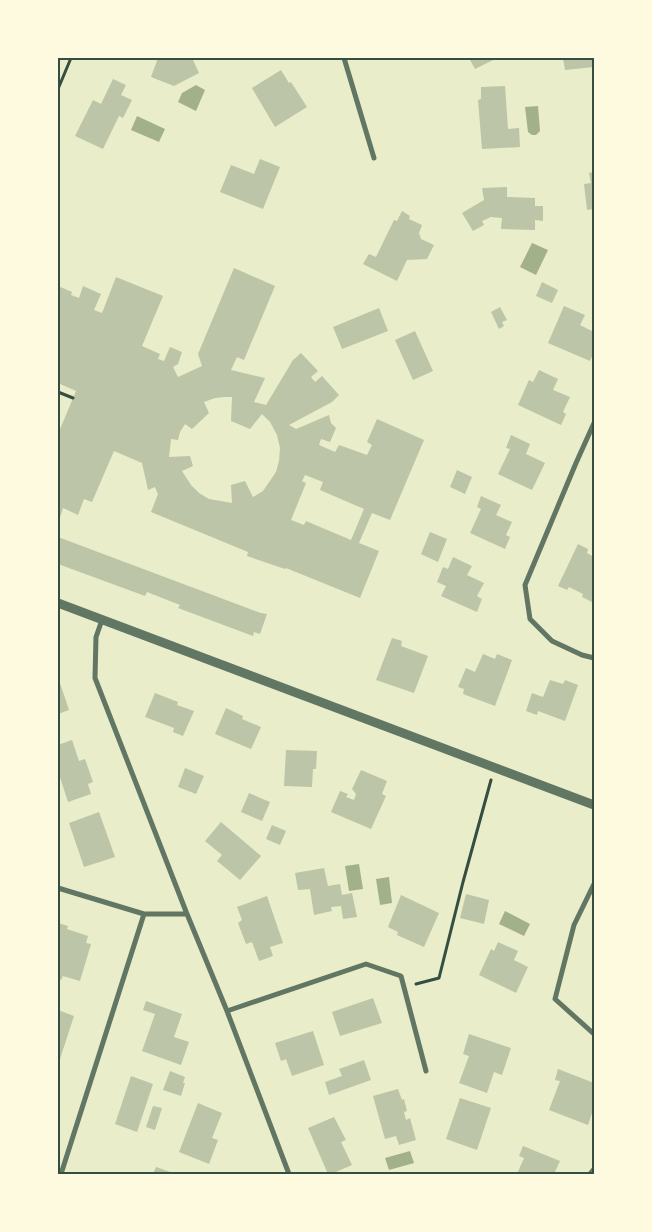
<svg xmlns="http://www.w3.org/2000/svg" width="652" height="1232" font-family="'Alegreya Sans',sans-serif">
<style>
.water{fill:#a3b18a}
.building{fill:#bcc5a7;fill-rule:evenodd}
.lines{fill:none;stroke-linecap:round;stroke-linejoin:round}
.path{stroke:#344e41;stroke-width:3}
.minor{stroke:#617663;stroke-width:5}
.tertiary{stroke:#617663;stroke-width:9}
.neatline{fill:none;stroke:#344e41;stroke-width:2}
</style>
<rect width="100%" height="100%" fill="#e9edc9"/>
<path class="water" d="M196,85L205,90L196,111L178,102L182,93Z
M538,106L540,131L536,135H532L528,132L525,107Z
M137,116L165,129L159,142L131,130Z
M532,243L548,250L536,275L520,267Z
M359,864L363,889L349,891L345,866Z
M389,877L392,903L380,905L376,879Z
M505,911L530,924L524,936L499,924Z
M410,1151L414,1163L389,1170L385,1158Z"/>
<path class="building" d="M158,58H192L199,73L174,86L151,77Z
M469,58H497L475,69Z
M563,58H594V67L565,70Z
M281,70L289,83L291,82L307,107L275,127L252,88Z
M113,79L126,85L121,95L132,100L123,118L119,116L103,149L75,136L93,100L101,104Z
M505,86L508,129L519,128L520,147L482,149L478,100L481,99V87Z
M260,159L280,167L263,209L220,192L231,165L254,174Z
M594,172V209L587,210L584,184L591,183L589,173Z
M507,187V197L535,198V206H543V221L535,220V230L501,229L502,218L491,217L482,221L484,225L473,231L462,213L484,200L482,188Z
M402,211L410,216L409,219L422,225L419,233L421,239L434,245L427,259L407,260L397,281L363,264L369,254L376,257L394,220L397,221Z
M234,268L275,286L244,360L237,357L231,370L265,378L254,402L266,405L293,360L301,353L318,371L311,377L315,382L322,376L339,395L332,402L289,425L296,429L329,415L331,423L336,428L330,442L321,439L319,445L335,452L339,445L367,455L372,445L367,442L377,419L424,440L390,520L372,513L359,543L379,551L360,598L286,568L285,569L247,556L248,552L151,512L158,494L155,487L148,490L142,463L114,451L92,502L84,499L78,515L63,508L58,524V434L76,391L58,383V286L72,292L71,295L79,298L83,286L101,294L94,310L102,313L116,277L163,296L142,346L160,354L158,359L164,361L170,347L182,352L178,364L173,367L178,377L202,366L198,354ZM225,397H232L231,421L250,429L262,414L270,422L277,435L280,448L279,461L276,472L263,491L253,497L245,481L231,485L232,503L209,499L199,493L191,485L182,471L193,466L190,456L169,457L171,439L178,440L180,432L185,424L192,429L209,413L204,402L215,398ZM305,475L323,482L320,490L364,509L351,540L306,521L304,525L291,520L306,483L302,481Z
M542,282L558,290L552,303L536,296Z
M564,306L585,315L580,325L594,332V343L592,348L594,349V352L590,361L548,343Z
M500,307L507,320L502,322L504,326L499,329L491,312Z
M379,308L388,331L342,349L333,327Z
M415,331L433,371L413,380L395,340Z
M539,370L558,379L553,390L570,397L563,412L566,414L561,425L518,405L529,380L533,382Z
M511,435L530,444L526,454L545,463L532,490L498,474L510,449L506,448Z
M457,470L472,477L465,494L450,487Z
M481,496L501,505L496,515L512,522L506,535L510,537L505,549L470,533L481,509L477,507Z
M430,532L447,539L438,562L421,554Z
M58,537L261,613L267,614L260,634L254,632L253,636L178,608L180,605L147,592L145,596L58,564L60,560L58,559Z
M578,544L588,549L587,553L594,557V603L582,597L583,594L569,587L567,590L558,586Z
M453,557L472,566L467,575L484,583L477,596L482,599L477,612L441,596L446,586L437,582L443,567L448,569Z
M392,638L402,641L401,646L428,656L414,693L376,680Z
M483,654L495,659L497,654L512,660L495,706L463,694L464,689L458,687L466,668L475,672Z
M58,677L69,710L58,714Z
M550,680L563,684L565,680L578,685L565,721L538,711L537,715L526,711L532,693L543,697Z
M155,693L178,702L177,705L194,711L183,736L173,732L174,728L145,717Z
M226,708L243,716L242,719L261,727L251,749L215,734Z
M72,740L79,761L85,759L93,782L88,784L91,794L68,802L58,771V745Z
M286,750L317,751L316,769H313L312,787L284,786Z
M185,768L204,776L196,794L178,787Z
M361,770L387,781L382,794L386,796L371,829L331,812L340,791L348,794L346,797L354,800L356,794L352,789Z
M249,793L270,802L262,821L241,812Z
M99,812L115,857L84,867L69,823Z
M221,822L261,856L240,880L217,861L222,855L205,841Z
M272,825L286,831L280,845L266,839Z
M324,868L328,886L340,884L342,895L352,893L357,917L343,919L341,906L331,907L332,911L314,915L310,889L298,890L295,873Z
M466,894L489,900L484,924L460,918Z
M401,895L439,913L424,947L397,935L398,932L388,927Z
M267,896L283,943L270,947L273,956L259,961L252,942L246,944L238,923L242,920L237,907Z
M58,923L68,926L67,929L88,936L86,943L91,944L80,981L63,976L61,980L58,979V952L59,946L58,945Z
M498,942L518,951L514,960L528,967L516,993L479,975L491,949L494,951Z
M373,998L382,1023L340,1036L332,1012Z
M146,1001L182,1014L174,1037L189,1042L181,1065L142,1051L155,1014L143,1010Z
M58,1010L74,1016L60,1059L58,1058Z
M313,1031L324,1065L292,1076L286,1059L281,1061L275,1043Z
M469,1034L511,1048L502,1075L494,1072L487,1093L459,1083L469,1056L463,1054Z
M364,1060L371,1080L329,1095L325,1082L342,1076L339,1069Z
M558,1069L594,1083V1107L588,1125L549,1110L560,1081L555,1080Z
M170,1071L185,1077L183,1083H185L181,1096L163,1090Z
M131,1076L153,1084L137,1132L115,1124Z
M398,1089L402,1100L404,1099L407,1111L404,1112L406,1120L410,1118L416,1140L399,1145L396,1136L385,1139L373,1096Z
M460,1098L491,1108L477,1150L446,1139Z
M198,1103L222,1113L212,1138L218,1140L209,1164L179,1152Z
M153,1106L162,1108L155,1130L146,1127Z
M334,1117L346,1140L341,1142L352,1165L331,1174H328L308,1128Z
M523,1146L560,1161L554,1174H517L524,1158L519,1156Z
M156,1167L176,1174H153Z"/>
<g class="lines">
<path class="path" d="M58,89L71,58
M58,392L73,398
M416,984L439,978L463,882L491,780"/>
<path class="minor" d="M344,58L374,158
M594,423L576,463L525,585L530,619L552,641L582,655L594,658
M102,620L96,637L95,678L187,914L227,1011L289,1174
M594,884L574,925L555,999L594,1034
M58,888L144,914H187
M227,1011L366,964L401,976L426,1071
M61,1174L144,914
M590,1174L594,1169"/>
<path class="tertiary" d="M58,603L594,805"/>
</g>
<rect width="652" height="1232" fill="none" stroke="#fefae0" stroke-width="118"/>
<rect x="59" y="59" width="534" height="1114" class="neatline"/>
</svg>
